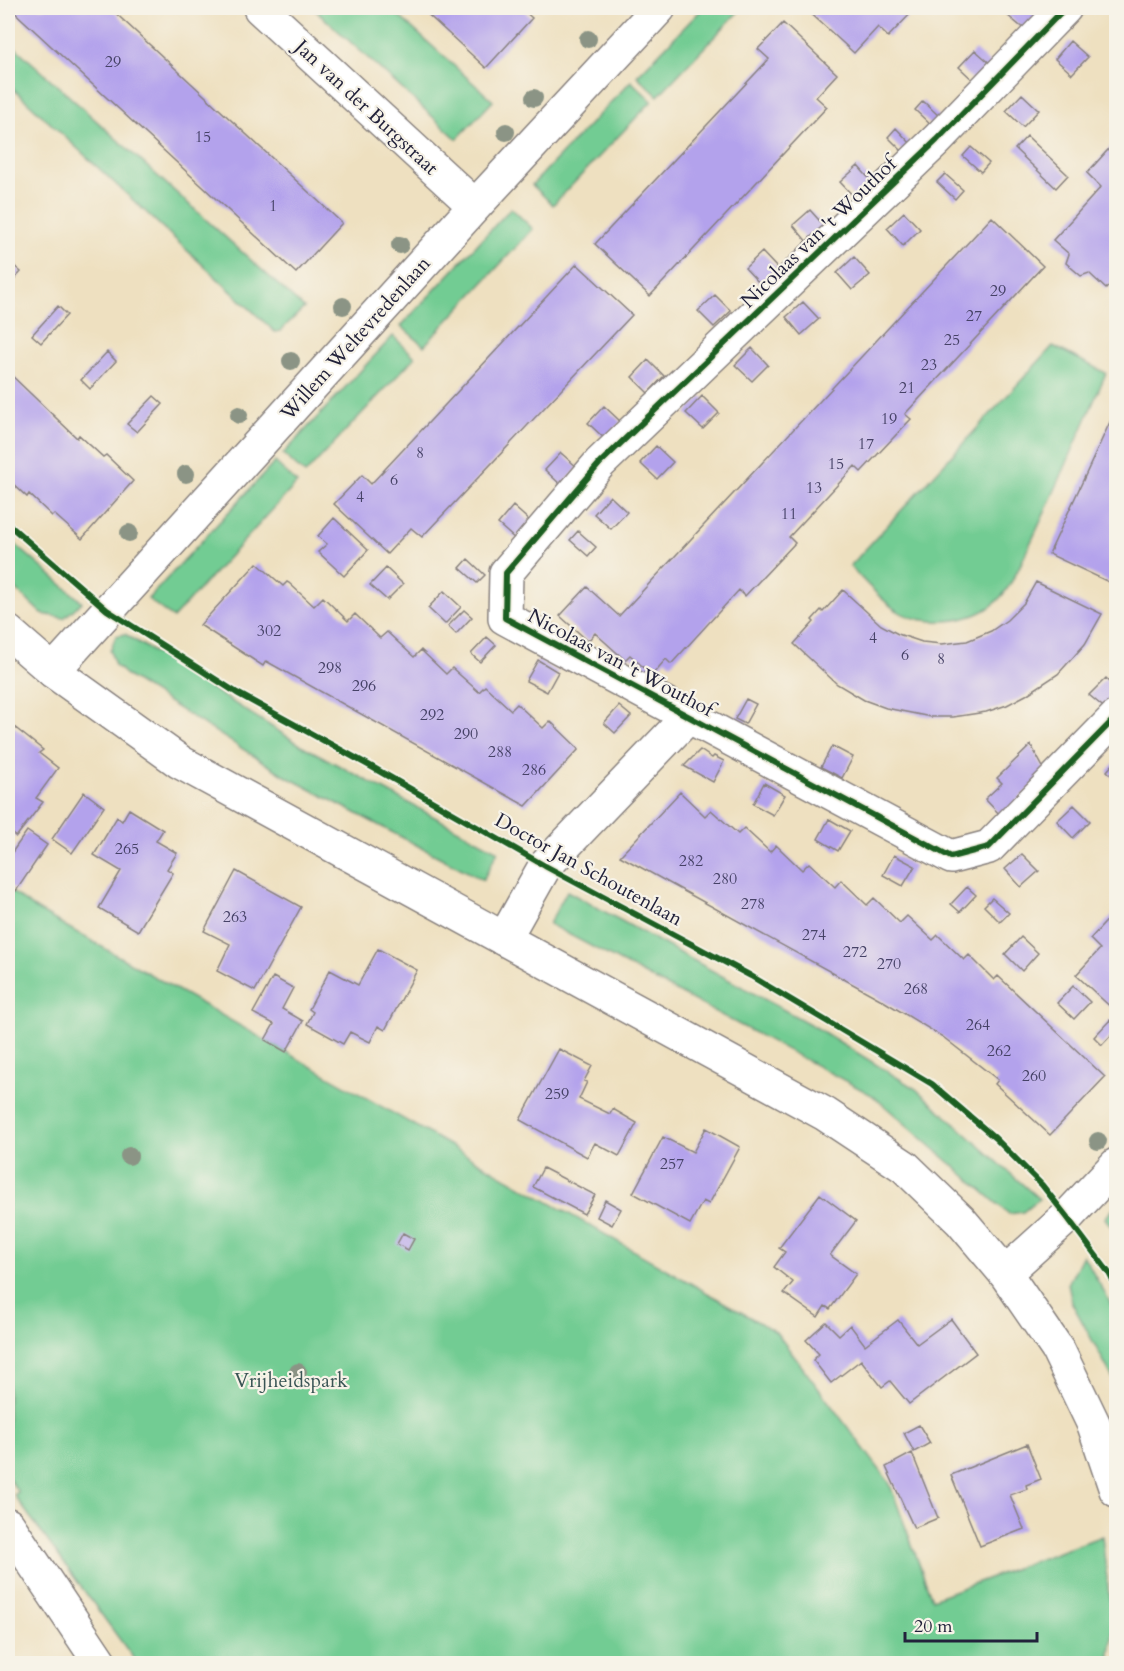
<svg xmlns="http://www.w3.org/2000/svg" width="1124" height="1671" font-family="Cardo,serif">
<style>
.green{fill:#72cc93;stroke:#4a7767;stroke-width:1.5}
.building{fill:#b3a2ec}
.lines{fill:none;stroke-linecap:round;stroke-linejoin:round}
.minor-casing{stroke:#88817e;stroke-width:36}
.tertiary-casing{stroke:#88817e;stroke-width:36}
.minor{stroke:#fff;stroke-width:33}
.tertiary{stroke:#fff;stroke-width:33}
.cycleway-casing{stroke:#f7f3e8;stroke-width:10}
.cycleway{stroke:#1b5e20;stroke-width:6}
.tree{fill:#8b9485}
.labels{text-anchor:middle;stroke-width:4.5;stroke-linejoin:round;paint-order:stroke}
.number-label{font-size:16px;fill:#464267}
.street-label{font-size:20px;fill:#22223b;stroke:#f7f3e8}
.park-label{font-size:20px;fill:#3a5555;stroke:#f7f3e8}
</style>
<rect width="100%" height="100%" fill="#f7f3e8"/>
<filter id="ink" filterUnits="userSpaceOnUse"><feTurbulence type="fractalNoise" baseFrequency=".0167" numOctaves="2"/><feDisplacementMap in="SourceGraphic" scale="12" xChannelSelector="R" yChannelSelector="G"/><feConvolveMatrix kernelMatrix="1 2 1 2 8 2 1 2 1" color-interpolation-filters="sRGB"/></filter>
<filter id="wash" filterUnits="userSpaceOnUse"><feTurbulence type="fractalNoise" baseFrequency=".008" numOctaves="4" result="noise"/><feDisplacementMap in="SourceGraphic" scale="24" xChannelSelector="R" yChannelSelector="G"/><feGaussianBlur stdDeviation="1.35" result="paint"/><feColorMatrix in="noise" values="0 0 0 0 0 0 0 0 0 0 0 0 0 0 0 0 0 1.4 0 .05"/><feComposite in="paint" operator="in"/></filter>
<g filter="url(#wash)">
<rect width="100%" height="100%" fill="#eee0c0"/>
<path class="green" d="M313,8H390L493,101L457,139Z
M703,8H742L658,96L637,76Z
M8,41L304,308L280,331L275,332L8,84Z
M631,81L652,101L553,205L532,185Z
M511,208L533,229L424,346L401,326Z
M393,336L415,357L305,474L283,454Z
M1053,346L1106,373C1082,429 1058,485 1032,540C1023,558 1013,585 998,600C976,624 923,628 896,610C879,598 864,581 850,566Z
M275,462L297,483L173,618L148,599Z
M8,538L82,602L64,618L42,614L8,582Z
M125,634L299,744L498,851L483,880L287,777L127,676L115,665L110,651L116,636Z
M8,889L34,908L776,1332L889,1482L932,1599L1102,1536L1113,1630L1109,1663H137L14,1495L18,1492L8,1477Z
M567,891L817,1028L916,1089L1039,1199L1023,1212L1009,1214L872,1095L549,924Z
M1116,1206V1233L1105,1218Z
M1083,1255L1116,1313V1384L1072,1303L1068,1284Z"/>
<g id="blocks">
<path class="building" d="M10,8H110L342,223L296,273Z
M421,8H521L532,18L486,68Z
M805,8H916L888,37L878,27L854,53Z
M1014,8H1035L1040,12L1025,30L1007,15Z
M1103,8H1116V19Z
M783,23L837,74L816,97L827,107L650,296L595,244L769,59L758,49Z
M1070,41L1088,57L1072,74L1055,59Z
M975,50L992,65L976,83L959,67Z
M1022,94L1039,110L1023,127L1006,111Z
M923,101L940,117L932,126L915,110Z
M896,128L912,145L904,153L888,137Z
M1027,136L1068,175L1056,188L1015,149Z
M1116,141V277L1106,289L1089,273L1081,276L1066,263L1069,254L1053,240L1101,187L1087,173Z
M971,147L989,163L981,172L963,156Z
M858,166L873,183L856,199L840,182Z
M945,174L963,190L955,199L937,182Z
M810,210L826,228L808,243L793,225Z
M904,212L920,229L903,246L887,228Z
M992,217L1043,266L905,414L911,419L861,472L855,466L789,537L795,543L745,596L739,590L673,662L671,664L666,659L652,675L630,655L625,660L595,633L588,641L560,616L587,587L619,616Z
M762,252L778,269L761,285L745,268Z
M854,257L870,275L852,290L837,273Z
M11,263L21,272L8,286V267Z
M577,264L632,315L422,537L411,528L387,554L334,504L362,475L371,484Z
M715,295L731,311L714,327L698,311Z
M803,302L819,319L801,335L786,317Z
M58,306L67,315L41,343L32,335Z
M752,348L768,365L752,381L735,365Z
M107,352L116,361L90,389L81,380Z
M648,360L664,376L648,393L632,377Z
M8,372L77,438L79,435L103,457L106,455L133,481L82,539L54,514L52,516L29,494L27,497L8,479Z
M154,396L163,404L137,432L127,424Z
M702,396L719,413L703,429L686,413Z
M604,406L621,422L605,439L588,423Z
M1116,409V582L1115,585L1049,554Z
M656,446L673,462L657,479L640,463Z
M561,453L578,468L562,486L545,470Z
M610,496L627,512L611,529L594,514Z
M513,506L531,522L515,539L498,524Z
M334,518L368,550L344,576L318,552L327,544L318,536Z
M578,531L596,547L588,556L570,540Z
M468,559L485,575L477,583L460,568Z
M257,563L283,586L287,582L289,583L314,606L323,597L348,621L355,614L380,638L387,632L414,657L421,650L446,674L452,668L479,692L485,686L511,710L517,704L543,728L550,721L579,749L526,806L266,661L263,666L200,625Z
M386,568L403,584L387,600L370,585Z
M1036,582L1102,614L1085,644L1058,674L1026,695L1007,705L986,712L953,717H931L886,708L864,700L837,684L794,644L814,622L812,620L821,610L823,612L843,590L881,625L898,634L922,642L942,644L967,641L991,631L1007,620L1024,603Z
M444,591L461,607L445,624L428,608Z
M464,610L472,617L456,634L448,626Z
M487,637L496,645L480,662L471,654Z
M538,660L558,672L547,692L526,681Z
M1106,678L1116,688V700L1107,710L1089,695Z
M746,699L756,704L745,724L735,719Z
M619,706L631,716L615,733L604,723Z
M8,722L43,750L39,753L58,768L36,798L43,802L16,837L12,833L8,839Z
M1031,745L1046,773L1001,816L985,799L1002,783L997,778Z
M832,746L853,757L842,778L821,767Z
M700,750L712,758L714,756L724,761L713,782L684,766Z
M1116,761V780L1107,771Z
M764,783L785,795L773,815L753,804Z
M84,792L104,807L72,853L52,839Z
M680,792L705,816L711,810L738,834L744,828L770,852L776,845L802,870L809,863L835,887L841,880L867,905L874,898L900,923L907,916L933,940L938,935L940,937L964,960L969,955L994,980L998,976L1105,1077L1050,1135L995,1084L998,1080L943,1037L880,999L620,856Z
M1074,805L1090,821L1073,838L1057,821Z
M129,809L163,830L156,841L177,853L167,869L173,873L138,931L99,908L121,871L94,855L117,817L122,821Z
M829,819L850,831L838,851L818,839Z
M27,831L47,845L16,891L8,884V858Z
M1022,854L1039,871L1021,887L1005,869Z
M894,855L915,866L903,886L883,875Z
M236,871L301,907L255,991L217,971L230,944L204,931Z
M967,887L976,895L960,912L951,904Z
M992,898L1009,913L1000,922L984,906Z
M1116,911V1012L1076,975L1100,949L1090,939Z
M1021,937L1038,953L1022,971L1005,954Z
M378,949L417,970L385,1030L378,1026L370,1042L350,1032L343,1044L307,1024L313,1012L309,1009L330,970L358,985Z
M273,977L293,988L282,1009L303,1021L286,1052L265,1040L274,1024L253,1013Z
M1073,986L1090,1002L1074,1019L1057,1003Z
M1110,1020L1116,1026V1030L1102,1045L1094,1037Z
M559,1049L592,1066L584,1081L587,1082L579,1099L610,1114L613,1109L637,1123L619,1156L595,1143L587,1157L520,1120Z
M706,1128L740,1147L709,1204L703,1201L690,1224L633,1193L663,1137L693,1152Z
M543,1168L595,1195L584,1214L533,1187Z
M820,1194L856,1221L830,1255L856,1274L830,1309L825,1306L818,1317L784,1293L793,1282L774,1267L785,1252L779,1248Z
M605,1200L621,1209L612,1225L597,1217Z
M403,1233L414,1239L408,1250L397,1244Z
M951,1319L976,1353L909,1404L890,1381L882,1387L861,1360L831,1383L813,1360L819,1354L806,1340L826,1322L839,1335L850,1325L865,1345L898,1320L917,1344Z
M919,1425L930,1443L914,1452L904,1433Z
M1027,1444L1041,1479L1026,1485L1027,1489L1010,1495L1024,1529L980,1546L951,1475Z
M912,1453L938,1518L914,1528L886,1467Z"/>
</g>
</g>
<g filter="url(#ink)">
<use href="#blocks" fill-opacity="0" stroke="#88817e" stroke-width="1.5"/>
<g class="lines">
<defs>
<path id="minor" d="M260,8L475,206
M1065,8L937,140L600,463L506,573L505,618L951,857L989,847L1116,717
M53,671L475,206L659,8
M504,939L545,866L688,717
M1005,1273L1067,1217L1116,1165
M8,1525L101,1664"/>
<path id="tertiary" d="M8,632L53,671L180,762L825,1114L905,1167L961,1221L1005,1273L1058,1350L1094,1425L1116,1490"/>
</defs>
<use href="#minor" class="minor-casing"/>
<use href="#tertiary" class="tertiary-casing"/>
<use href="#minor" class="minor"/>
<use href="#tertiary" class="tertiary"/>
<defs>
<path id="cycleway" d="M1065,8L937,140L600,463L506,573L505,618L951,857L989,847L1116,717
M8,524L107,610L237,693L372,767L545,866L751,976L932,1084L995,1138L1042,1185L1067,1217L1109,1273L1116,1287"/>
</defs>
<use href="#cycleway" class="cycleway-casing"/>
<use href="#cycleway" class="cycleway"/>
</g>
<g class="tree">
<circle cx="588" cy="39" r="9"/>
<circle cx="534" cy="98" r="9"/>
<circle cx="506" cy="132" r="9"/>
<circle cx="400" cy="245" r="9"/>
<circle cx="343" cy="306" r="9"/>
<circle cx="291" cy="361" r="9"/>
<circle cx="239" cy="415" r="9"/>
<circle cx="186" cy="474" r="9"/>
<circle cx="129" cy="533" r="9"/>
<circle cx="1098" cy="1141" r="9"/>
<circle cx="129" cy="1156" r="9"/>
<circle cx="298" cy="1372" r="9"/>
</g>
</g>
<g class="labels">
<g class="number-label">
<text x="113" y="67">29</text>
<text x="203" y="142">15</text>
<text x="273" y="211">1</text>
<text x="998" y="296">29</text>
<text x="974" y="321">27</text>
<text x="952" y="345">25</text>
<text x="929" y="370">23</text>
<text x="907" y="393">21</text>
<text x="889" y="424">19</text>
<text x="866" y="449">17</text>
<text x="420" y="458">8</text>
<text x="836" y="469">15</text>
<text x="394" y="485">6</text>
<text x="814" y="493">13</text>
<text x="360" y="502">4</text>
<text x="789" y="519">11</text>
<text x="269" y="636">302</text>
<text x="873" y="643">4</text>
<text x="905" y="660">6</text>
<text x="941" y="664">8</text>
<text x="330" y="673">298</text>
<text x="364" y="691">296</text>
<text x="432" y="720">292</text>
<text x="466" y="739">290</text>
<text x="500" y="757">288</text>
<text x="534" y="775">286</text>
<text x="127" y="854">265</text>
<text x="691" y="866">282</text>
<text x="725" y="884">280</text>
<text x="753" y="909">278</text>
<text x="235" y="922">263</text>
<text x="814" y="940">274</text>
<text x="855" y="957">272</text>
<text x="889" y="969">270</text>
<text x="916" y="994">268</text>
<text x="978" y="1030">264</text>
<text x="999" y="1056">262</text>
<text x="1034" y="1081">260</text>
<text x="557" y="1099">259</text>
<text x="672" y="1169">257</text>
</g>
<g class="street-label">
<text transform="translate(367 107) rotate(43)" y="7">Jan van der Burgstraat</text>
<text transform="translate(818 232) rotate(-44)" y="7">Nicolaas van 't Wouthof</text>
<text transform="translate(355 338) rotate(-48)" y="7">Willem Weltevredenlaan</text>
<text transform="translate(621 662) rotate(28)" y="7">Nicolaas van 't Wouthof</text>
<text transform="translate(589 869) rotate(29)" y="7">Doctor Jan Schoutenlaan</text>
</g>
<g class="park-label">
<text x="291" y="1387">Vrijheidspark</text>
</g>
</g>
<rect width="1124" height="1671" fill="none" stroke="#f7f3e8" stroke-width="30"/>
<path d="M905 1632v9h132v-9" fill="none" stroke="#22223b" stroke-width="3"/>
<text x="914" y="1632" font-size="18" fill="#22223b" stroke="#f7f3e8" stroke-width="4.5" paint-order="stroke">20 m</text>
</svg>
